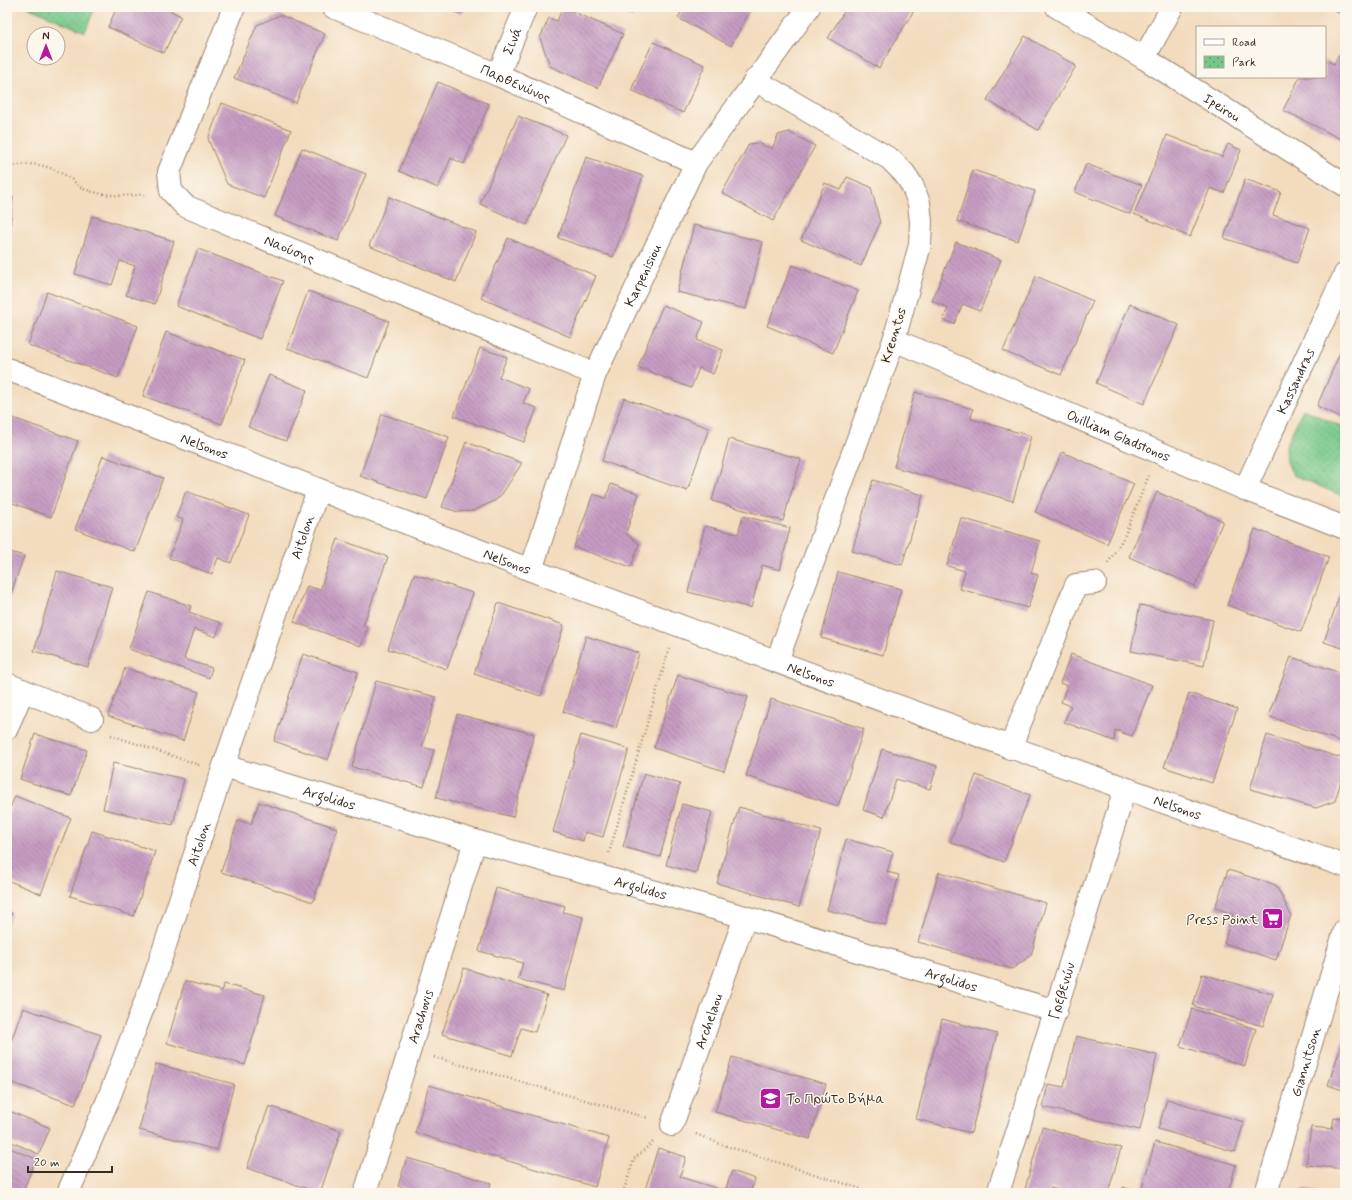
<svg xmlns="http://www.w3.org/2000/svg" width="1352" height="1200" font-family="Mynerve,sans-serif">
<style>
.park{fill:url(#park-dots);stroke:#587854}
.building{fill:url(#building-back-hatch)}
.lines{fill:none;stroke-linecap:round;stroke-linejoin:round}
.minor-casing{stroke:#97826e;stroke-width:24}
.tertiary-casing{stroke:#97826e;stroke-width:24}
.path{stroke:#97826e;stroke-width:2.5;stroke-dasharray:1 3;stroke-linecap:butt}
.minor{stroke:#fff;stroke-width:22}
.tertiary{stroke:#fff;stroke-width:22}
.labels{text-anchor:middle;stroke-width:3;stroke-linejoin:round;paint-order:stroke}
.street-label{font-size:14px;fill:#3b2a1e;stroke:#fbf7ec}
.poi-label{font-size:14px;fill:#3b2a1e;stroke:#fbf7ec;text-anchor:end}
</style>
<defs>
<pattern id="park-dots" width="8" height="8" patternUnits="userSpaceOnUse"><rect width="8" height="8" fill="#75c789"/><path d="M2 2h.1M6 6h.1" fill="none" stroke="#61a26f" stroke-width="1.8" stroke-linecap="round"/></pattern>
<pattern id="building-back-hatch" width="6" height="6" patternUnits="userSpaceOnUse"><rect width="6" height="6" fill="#c69dc3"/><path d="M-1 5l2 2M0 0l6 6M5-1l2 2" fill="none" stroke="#a2809e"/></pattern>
</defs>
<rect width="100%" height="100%" fill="#fbf7ec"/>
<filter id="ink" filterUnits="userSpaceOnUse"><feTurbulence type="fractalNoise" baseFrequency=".025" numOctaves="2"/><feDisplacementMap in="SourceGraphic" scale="8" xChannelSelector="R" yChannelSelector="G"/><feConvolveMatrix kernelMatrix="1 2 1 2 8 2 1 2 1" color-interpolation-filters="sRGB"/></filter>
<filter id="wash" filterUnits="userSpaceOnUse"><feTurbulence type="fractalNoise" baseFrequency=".012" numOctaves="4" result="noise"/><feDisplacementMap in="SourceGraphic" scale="16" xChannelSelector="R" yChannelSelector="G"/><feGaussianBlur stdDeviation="0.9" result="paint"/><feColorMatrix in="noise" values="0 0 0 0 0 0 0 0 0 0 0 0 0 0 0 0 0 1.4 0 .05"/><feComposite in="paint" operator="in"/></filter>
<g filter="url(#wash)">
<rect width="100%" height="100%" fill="#f3dbbe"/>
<path class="park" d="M27,7H95L85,32Z
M1303,409L1345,428V497L1293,475L1287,462L1286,446Z"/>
<g id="blocks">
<path class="building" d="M117,7H172L171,11L181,16L164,53L108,27Z
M445,7H471L459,13Z
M563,7L623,34L598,88L550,66L540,38L549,18L557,21Z
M613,7H634L631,14Z
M684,7H752L731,46L678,18Z
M847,7H916L879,68L828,38Z
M1336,7H1345V16L1334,11Z
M280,15L325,34L296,103L234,78L257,25Z
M1025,36L1076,66L1038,130L987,100Z
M653,42L705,65L683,113L631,90Z
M1338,56L1345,59V141L1283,110L1300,77H1325V60L1334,64Z
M438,82L489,104L464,164L451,158L438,188L399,171Z
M222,103L291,130L264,198L227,184L208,139Z
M518,116L566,135L527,225L480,204Z
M789,132L815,146L773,221L722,193L749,144L758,143L772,149L778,135Z
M1167,135L1222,157L1228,144L1241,150L1224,193L1210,188L1190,237L1134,214Z
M302,148L366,174L338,241L275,216Z
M586,157L643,176L613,257L558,238Z
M1086,164L1142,185L1130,214L1075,192Z
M973,170L1035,191L1018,241L957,221Z
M847,177L871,187L880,223L861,266L801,240L825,183L841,190Z
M1245,179L1281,192L1273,215L1310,228L1297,263L1224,238Z
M7,196L13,197L9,238L7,237Z
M389,197L476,232L456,282L369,246Z
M92,216L174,241L155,304L126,295L135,266L120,261L112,285L75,274Z
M694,225L763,242L746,309L677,292Z
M508,238L596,276L570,337L481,298Z
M956,242L1001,260L980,311L963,304L954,324L943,320L948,308L932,301Z
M198,249L283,281L260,339L176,306Z
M792,265L858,291L833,353L767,326Z
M1036,276L1093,301L1061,375L1003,351Z
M308,291L389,321L368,378L287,348Z
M47,292L138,326L118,378L28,345Z
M1130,304L1179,325L1144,404L1096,383Z
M663,305L704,322L697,340L723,350L713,374L699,368L691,388L638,367Z
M166,332L245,360L222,424L143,396Z
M1345,341V419L1317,406Z
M480,348L507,357L499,377L529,389L523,403L537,408L524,442L454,416Z
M269,375L307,390L286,441L248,427Z
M915,392L973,409L971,419L1031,436L1013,501L894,467Z
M624,398L709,428L687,491L602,461Z
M382,414L449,437L427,499L360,476Z
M10,417L78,441L51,517L7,501V425Z
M729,439L801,459L783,521L712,501Z
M466,442L522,463L502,494L496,500L473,511L458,512L442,507Z
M1062,452L1134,484L1107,544L1035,512Z
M103,456L163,478L135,552L75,529Z
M873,480L923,495L902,565L852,551Z
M611,484L639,494L626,533L639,544L631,567L574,547L593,494L606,498Z
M186,491L249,515L231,563L218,558L212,574L169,558L183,520L176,517Z
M1157,492L1223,521L1195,586L1129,557Z
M743,516L790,528L780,570L762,565L751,608L688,592L705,526L738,534Z
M961,518L1040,541L1031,573L1038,575L1028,608L960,589L965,571L947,566Z
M1255,529L1329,557L1301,632L1227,605Z
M338,539L388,557L363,626L368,627L361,646L294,622L307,586L320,590Z
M7,551L24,556L7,605Z
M57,571L112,587L88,667L34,651Z
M838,572L901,589L883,655L821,638Z
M414,574L473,593L447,669L388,649Z
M1345,577V649L1324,642Z
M149,592L191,606L189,612L221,623L216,637L194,629L184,659L212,668L209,678L129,649Z
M498,603L564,625L541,696L474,674Z
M1140,605L1213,620L1204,666L1131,651Z
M586,636L639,653L616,728L563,712Z
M303,654L358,672L328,760L274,741Z
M1071,654L1152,685L1132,736L1115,730L1114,741L1064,722L1071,706L1061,702L1067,686L1060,683Z
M1291,657L1345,674V743L1268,716Z
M125,668L199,692L183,741L108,716Z
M678,675L748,697L724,771L654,748Z
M376,681L436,697L422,747L434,750L424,787L352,767Z
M1189,693L1237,709L1212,783L1164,767Z
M771,699L864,729L838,806L746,776Z
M457,714L534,734L513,817L436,798Z
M35,734L87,750L71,796L20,779Z
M581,735L629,749L603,837L585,832L583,841L553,832Z
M1267,735L1345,759V768L1335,801L1316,808L1250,789Z
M882,749L937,766L930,789L896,779L884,817L863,810Z
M113,763L184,779L173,825L103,809Z
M644,773L680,784L660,857L623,847Z
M976,775L1030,795L1004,862L950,842Z
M15,796L71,818L41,894L7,880V816Z
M259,802L337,828L313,902L221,872L238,820L251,824Z
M682,804L712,812L696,873L666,865Z
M739,807L821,831L799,907L717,883Z
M92,831L155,851L134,916L70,896Z
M846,839L893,852L887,872L899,875L886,925L827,910Z
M1228,870L1276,885L1291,915L1276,960L1224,943L1233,914L1215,908Z
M939,872L1046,903L1031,955L1012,969L918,942Z
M496,888L565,906L563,912L583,917L564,991L518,979L523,963L479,951Z
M7,911L12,913L7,926Z
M464,968L547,995L535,1032L521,1028L512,1056L442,1034Z
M1202,974L1273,994L1263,1026L1193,1006Z
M185,981L222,991L224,984L265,995L245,1065L167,1043Z
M23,1008L101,1035L75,1105L7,1081V1052Z
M1192,1009L1256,1029L1245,1066L1180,1046Z
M942,1019L997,1034L971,1133L916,1119Z
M1345,1034V1091L1328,1085Z
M1076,1036L1157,1055L1140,1130L1043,1107L1048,1084L1064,1087Z
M732,1057L826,1084L810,1139L715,1112Z
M156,1064L234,1084L217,1150L139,1130Z
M429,1085L609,1138L595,1187L415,1133Z
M1167,1099L1244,1122L1235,1152L1158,1129Z
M269,1106L341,1131L320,1193L247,1168Z
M7,1110L50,1128L39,1154L7,1140Z
M1334,1118L1345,1119V1169L1306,1165L1311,1127L1332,1129Z
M1042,1127L1121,1148L1108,1193H1069L1051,1188L1050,1193H1024Z
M1155,1142L1236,1165L1228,1193H1121L1123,1187L1141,1192Z
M7,1147L36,1159L22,1193H17L7,1189Z
M658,1148L686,1157L680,1177L725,1191L732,1171L755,1179L750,1193H644Z
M407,1158L491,1183L488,1193H414L415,1191L398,1186Z
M1302,1189L1317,1192V1193H1301Z"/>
</g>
</g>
<g filter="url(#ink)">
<use href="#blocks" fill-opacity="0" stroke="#97826e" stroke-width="1"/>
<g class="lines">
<defs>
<g id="minor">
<path id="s1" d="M234,7L169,172L171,191L185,206L595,374"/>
<path id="s2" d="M333,7L498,75L696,163"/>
<path id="s3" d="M1057,7L1144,58L1345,185"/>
<path d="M1144,58L1172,7"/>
<path id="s4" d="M498,75L526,7"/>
<path d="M755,80L890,159L904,173L912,185L919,203L921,222L920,245L894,340L777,661"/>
<path id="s5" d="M894,340L1245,489L1345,528"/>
<path id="s6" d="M1245,489L1345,274"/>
<path d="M7,684L92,719"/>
<path d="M7,728L23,690"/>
<path d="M1010,748L1076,585L1095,583"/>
<path id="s7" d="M224,766L475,841L745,917L1056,1011"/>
<path id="s8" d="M672,1125L745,917"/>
<path id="s9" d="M68,1193L108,1100L154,979L224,766L318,490"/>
<path id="s10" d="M365,1193L475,841"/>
<path id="s11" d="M998,1193L1125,789"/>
</g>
<g id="tertiary">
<path id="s12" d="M7,369C450,542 896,709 1345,866"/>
<path id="s13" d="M531,570L595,374L696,163L809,7"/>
<path id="s14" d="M1266,1193L1345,930"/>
</g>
</defs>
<use href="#minor" class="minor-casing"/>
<use href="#tertiary" class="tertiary-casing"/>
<path class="path" d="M7,86V87
M7,168C31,160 50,165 71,179C75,182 78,186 82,188C99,196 127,197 146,194
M1108,563L1124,537L1149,475
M111,735L199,765
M609,853L669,649
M434,1057L648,1118
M696,1134L723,1145L874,1193
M623,1193L634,1159L653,1142"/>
<use href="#minor" class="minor"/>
<use href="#tertiary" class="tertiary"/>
</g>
</g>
<defs>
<symbol id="supermarket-square" viewBox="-11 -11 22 22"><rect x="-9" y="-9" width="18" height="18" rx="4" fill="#b5179e" stroke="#fbf7ec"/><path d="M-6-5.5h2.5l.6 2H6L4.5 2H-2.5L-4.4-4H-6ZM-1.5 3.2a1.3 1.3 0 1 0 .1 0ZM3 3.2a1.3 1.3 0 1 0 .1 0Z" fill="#fff"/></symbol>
<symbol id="school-square" viewBox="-11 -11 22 22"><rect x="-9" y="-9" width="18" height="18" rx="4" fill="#b5179e" stroke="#fbf7ec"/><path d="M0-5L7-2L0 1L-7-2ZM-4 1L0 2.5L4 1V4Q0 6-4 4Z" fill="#fff"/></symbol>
</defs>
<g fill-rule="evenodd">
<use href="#supermarket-square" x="1260" y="906" width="25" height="25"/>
<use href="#school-square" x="758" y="1086" width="25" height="25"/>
</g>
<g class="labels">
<g class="street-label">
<text dy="5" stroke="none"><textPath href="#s4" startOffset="37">Σινά</textPath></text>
<text dy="5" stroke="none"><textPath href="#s2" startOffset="198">Παρθενώνος</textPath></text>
<text dy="5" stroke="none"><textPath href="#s3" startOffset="193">Ipeirou</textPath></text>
<text dy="5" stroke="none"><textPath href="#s1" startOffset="330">Ναούσης</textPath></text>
<text dy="5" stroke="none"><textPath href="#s13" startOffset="316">Karpenisiou</textPath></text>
<text transform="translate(893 335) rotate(-73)" y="5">Kreontos</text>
<text dy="5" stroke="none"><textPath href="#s6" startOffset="119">Kassandras</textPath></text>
<text dy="5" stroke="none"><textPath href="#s5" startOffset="244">Ouilliam Gladstonos</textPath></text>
<text dy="5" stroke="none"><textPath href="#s12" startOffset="212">Nelsonos</textPath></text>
<text dy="5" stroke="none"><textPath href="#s9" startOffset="697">Aitolon</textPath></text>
<text dy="5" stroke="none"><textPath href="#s12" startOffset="536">Nelsonos</textPath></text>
<text dy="5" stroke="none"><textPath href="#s12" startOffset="860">Nelsonos</textPath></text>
<text dy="5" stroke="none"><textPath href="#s7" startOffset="110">Argolidos</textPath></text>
<text dy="5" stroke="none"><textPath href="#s12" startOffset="1250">Nelsonos</textPath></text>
<text dy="5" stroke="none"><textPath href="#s9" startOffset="373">Aitolon</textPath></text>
<text dy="5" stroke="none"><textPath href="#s7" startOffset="434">Argolidos</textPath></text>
<text dy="5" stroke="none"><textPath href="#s7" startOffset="758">Argolidos</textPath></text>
<text dy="5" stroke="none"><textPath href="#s11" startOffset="212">Γρεβενών</textPath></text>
<text dy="5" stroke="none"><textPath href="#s10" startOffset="185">Arachovis</textPath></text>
<text dy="5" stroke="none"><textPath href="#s8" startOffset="110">Archelaou</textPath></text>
<text dy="5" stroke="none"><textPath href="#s14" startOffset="137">Giannitson</textPath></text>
</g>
<g class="poi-label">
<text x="1258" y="924">Press Point</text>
<text x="786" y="1103" text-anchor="start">Το Πρώτο Βήμα</text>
</g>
</g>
<rect width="1352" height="1200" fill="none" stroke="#fbf7ec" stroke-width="24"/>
<rect x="1196" y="26" width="130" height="52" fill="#fbf7ec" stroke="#aea59a"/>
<rect x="1204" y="39" width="20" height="6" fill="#ffffff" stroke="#aea59a"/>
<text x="1232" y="46" font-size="12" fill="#3b2a1e">Road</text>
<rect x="1204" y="56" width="20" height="12" fill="url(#park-dots)" stroke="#aea59a"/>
<text x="1232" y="66" font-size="12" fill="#3b2a1e">Park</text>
<g transform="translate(46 46)"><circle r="19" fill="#fbf7ec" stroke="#aea59a"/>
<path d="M0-3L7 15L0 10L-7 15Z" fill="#b5179e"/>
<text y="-6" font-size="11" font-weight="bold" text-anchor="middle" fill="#3b2a1e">N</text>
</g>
<path d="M28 1166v6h84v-6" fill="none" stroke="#3b2a1e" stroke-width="2"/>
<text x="34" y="1166" font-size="12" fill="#3b2a1e" stroke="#fbf7ec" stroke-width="3" paint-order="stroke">20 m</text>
</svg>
